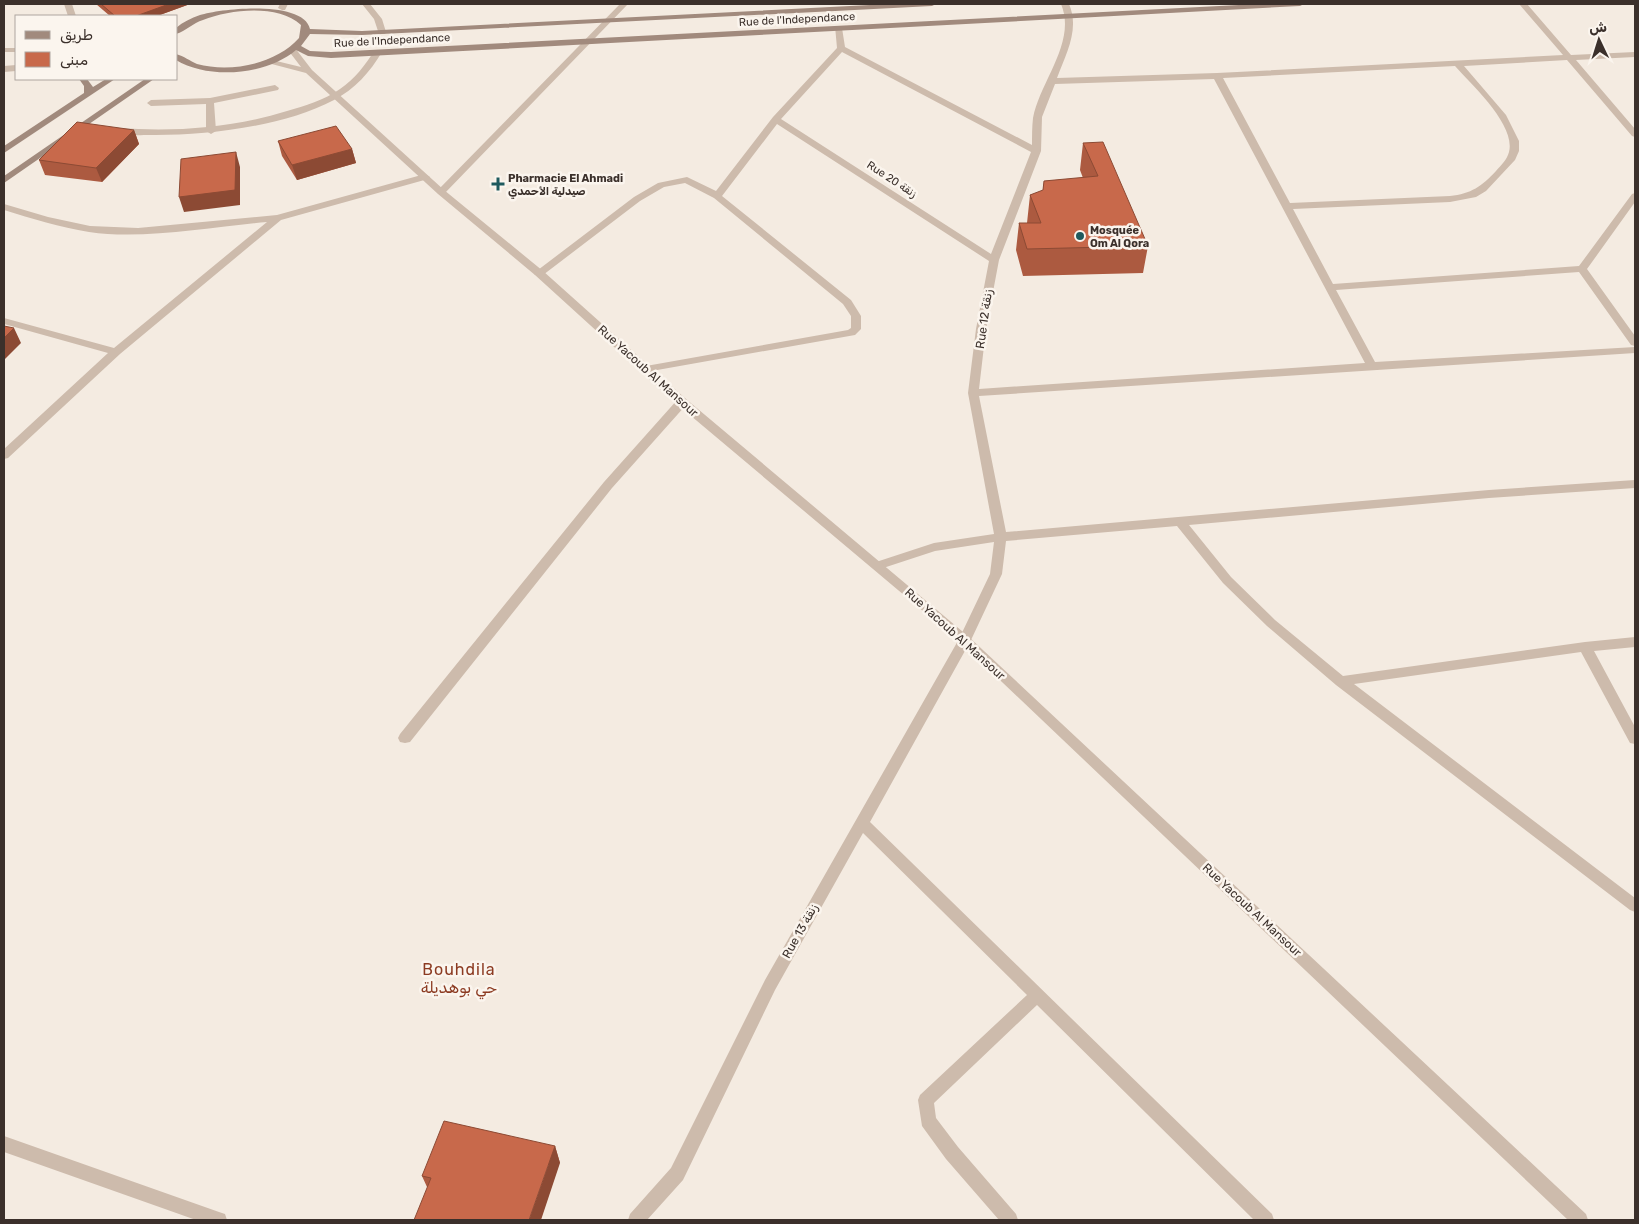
<svg xmlns="http://www.w3.org/2000/svg" width="1639" height="1224" font-family="Rubik,'Noto Sans Arabic',sans-serif">
<style>
.lines{fill:none;stroke-linecap:round;stroke-linejoin:round}
.service{fill:#cdbbac;fill-rule:evenodd}
.minor{fill:#cdbbac;fill-rule:evenodd}
.tertiary{fill:#cdbbac;fill-rule:evenodd}
.secondary{fill:#a18a7d;fill-rule:evenodd}
.wall{fill:#ac5a40}
.shaded-wall{fill:#8c4a34}
.building{fill:#c8694b;stroke:#8c4a34}
.poi-dot{fill:#1f5a5e;stroke:#fbf5ee;stroke-width:2}
.labels{text-anchor:middle;stroke-width:5;stroke-linejoin:round;paint-order:stroke}
.far-street-label{font-size:11px;fill:#3b302b;stroke:#fbf5ee}
.far-poi-label{font-size:11px;font-weight:bold;fill:#3b302b;stroke:#fbf5ee;text-anchor:start}
.street-label{font-size:12px;fill:#3b302b;stroke:#fbf5ee}
.near-neighbourhood-label{font-size:16px;letter-spacing:1px;fill:#8c3b22;stroke:#fbf5ee}
</style>
<rect width="100%" height="100%" fill="#f4ebe1"/>
<g class="lines">
<path class="service" d="M275,85L279,88L278,90L214,103L216,131L211,134L206,131V104L151,106L147,103L151,100L210,98Z"/>
<path class="minor" d="M64,4H72L76,16H68Z
M362,4H370L382,19L386,32L385,34H379L374,19Z
M620,4H628L444,194H438V190Z
M1061,4H1069C1080,29 1066,54 1057,78L1217,73L1563,55L1519,4H1527L1571,55L1635,52V57L1576,60L1635,129V137L1632,136L1567,60L1464,66L1506,115L1519,141V151L1515,160L1486,191L1476,197L1450,202L1293,209L1333,284L1579,266L1632,194L1635,193V202L1587,269L1635,336V346L1631,345L1579,272L1336,290L1375,362L1635,347V353L979,396L1006,532L1489,490L1635,480V488L1489,498L1189,525L1231,577L1275,620L1343,676L1585,642L1635,637V647L1594,651L1635,727V744L1630,743L1581,652L1354,684L1635,898V912L1630,910L1336,685L1267,626L1223,583L1177,526L1006,541L1002,574L971,640L870,822L1272,1214L1274,1220H1254L1037,1005L934,1103L936,1118L958,1147L1016,1214L1018,1220H999L946,1159L922,1126L918,1100L920,1095L1027,995L863,833L775,990L683,1180L647,1220H628L630,1214L671,1168L765,980L959,639L990,574L994,542L935,551L877,570L871,566L873,563L934,543L994,534L968,393L976,329L989,261L777,124L722,196L851,300L861,316V329L855,335L646,372L642,371L641,369L642,367L646,366L848,330L851,328V316L843,304L714,198L685,183L664,187L640,201L543,275H535L534,273L634,197L658,183L687,177L716,191L773,117L837,48L835,26L842,28L845,47L1032,145C1032,136 1032,127 1033,118C1040,81 1077,42 1061,4ZM842,52L1031,152L991,254L781,119ZM1455,66C1472,85 1516,125 1509,152C1507,160 1501,165 1496,171C1482,186 1471,194 1450,196L1290,203L1223,78ZM1214,79L1365,363L979,389L986,329L999,260L1041,151L1042,117L1055,84Z
M4,48H16V52H4Z
M375,50L382,52C370,72 355,89 334,100C283,127 204,136 147,135C137,135 121,137 113,131L118,128C176,132 232,128 287,111C305,106 324,100 340,89C355,79 365,65 375,50Z
M16,65V71L4,72V66Z
M425,174L430,177L428,179L281,220L120,354L8,458L4,459V449L108,353L4,324V318L114,348L267,222C213,227 142,240 89,232C60,227 32,219 4,210V204L48,217L90,226L138,228L277,215Z
M682,398L686,399L687,402L686,405L612,488L410,742L405,743L400,742L398,738L400,734L604,482L678,399Z
M4,1136L219,1212L225,1214L227,1220H196L4,1152Z"/>
<path class="tertiary" d="M280,4H288L285,10H282L278,8Z
M289,48H295L312,70L444,190L543,271L686,399L969,637L1586,1214L1588,1220H1568L961,643L678,405L535,275L438,194L306,73L264,62L268,59L301,67L288,50Z"/>
<path class="secondary" d="M889,4H936L932,6L362,35L310,34L301,46L310,51L331,52L1258,4H1304L1300,6L331,58L308,56L296,50C267,75 209,80 176,60V54C184,56 190,61 197,64C231,73 276,64 299,38L301,25C278,4 231,9 203,20C193,23 186,31 176,34V28C183,22 191,18 200,15C222,8 304,0 310,29L362,31Z
M79,79H87L93,87L106,79H115L4,153V146L84,93V86Z
M145,79H154L4,183V176Z"/>
</g>
<path class="wall" d="M96,4H190L157,16H110Z
M134,130L139,144L102,182L45,175L39,160Z
M278,141L352,149L356,163L297,180L282,156Z
M1083,143L1148,246L1143,273L1023,276L1016,250L1019,223H1027L1030,195L1043,191L1044,181L1083,178L1080,170Z
M555,1146L560,1163L427,1187L422,1176Z"/>
<path class="shaded-wall" d="M169,4H190L157,16H136Z
M134,130L139,144L102,182L96,168Z
M352,149L356,163L297,180L292,165Z
M236,152L240,167V205L184,212L179,197Z
M14,328L21,343L4,360V338Z
M555,1146L560,1163L541,1220H529Z"/>
<path class="building" d="M101,4H169L136,16H115Z
M77,122L134,130L96,168L39,160Z
M336,126L352,149L292,165L278,141Z
M1103,142L1148,246L1027,249L1019,223H1041L1030,195L1043,190L1044,181L1098,176L1083,143Z
M236,152L235,190L179,197L181,159Z
M4,326L14,328L4,338Z
M444,1121L555,1146L529,1220H414L431,1178L422,1176Z"/>
<g class="poi-dot">
<path d="M495.5 176.5h5v5h5v5h-5v5h-5v-5h-5v-5h5z"/>
<circle cx="1080" cy="236" r="5"/>
</g>
<g class="labels">
<g class="far-street-label">
<text transform="translate(797 19) rotate(-3)" y="4">Rue de l'Independance</text>
<text transform="translate(392 40) rotate(-3)" y="4">Rue de l'Independance</text>
<text transform="translate(892 179) rotate(33)" y="4">Rue 20 زنقة</text>
</g>
<g class="far-poi-label">
<text x="508" y="182">Pharmacie El Ahmadi<tspan x="508" dy="13">صيدلية الأحمدي</tspan></text>
<text x="1090" y="234">Mosquée<tspan x="1090" dy="13">Om Al Qora</tspan></text>
</g>
<g class="street-label">
<text transform="translate(984 319) rotate(-82)" y="4">Rue 12 زنقة</text>
<text transform="translate(648 371) rotate(42)" y="4">Rue Yacoub Al Mansour</text>
<text transform="translate(955 634) rotate(42)" y="4">Rue Yacoub Al Mansour</text>
<text transform="translate(1252 910) rotate(43)" y="4">Rue Yacoub Al Mansour</text>
<text transform="translate(800 931) rotate(-61)" y="4">Rue 13 زنقة</text>
</g>
<g class="near-neighbourhood-label">
<text x="459" y="975">Bouhdila<tspan x="459" dy="18">حي بوهديلة</tspan></text>
</g>
</g>
<rect width="1639" height="1224" fill="none" stroke="#3b302b" stroke-width="10"/>
<rect x="15" y="15" width="162" height="65" fill="#fbf5ee" stroke="#aea6a0"/>
<rect x="25" y="31" width="25" height="8" fill="#a18a7d" stroke="#aea6a0"/>
<text x="60" y="40" font-size="15" fill="#3b302b">طريق</text>
<rect x="25" y="52" width="25" height="15" fill="#c8694b" stroke="#aea6a0"/>
<text x="60" y="65" font-size="15" fill="#3b302b">مبنى</text>
<g transform="translate(1599 40) rotate(356)" stroke="#fbf5ee" stroke-width="4" paint-order="stroke">
<path d="M0-4L9 19L0 12L-9 19Z" fill="#3b302b"/>
<text y="-8" font-size="14" font-weight="bold" text-anchor="middle" fill="#3b302b">ش</text>
</g>
</svg>
